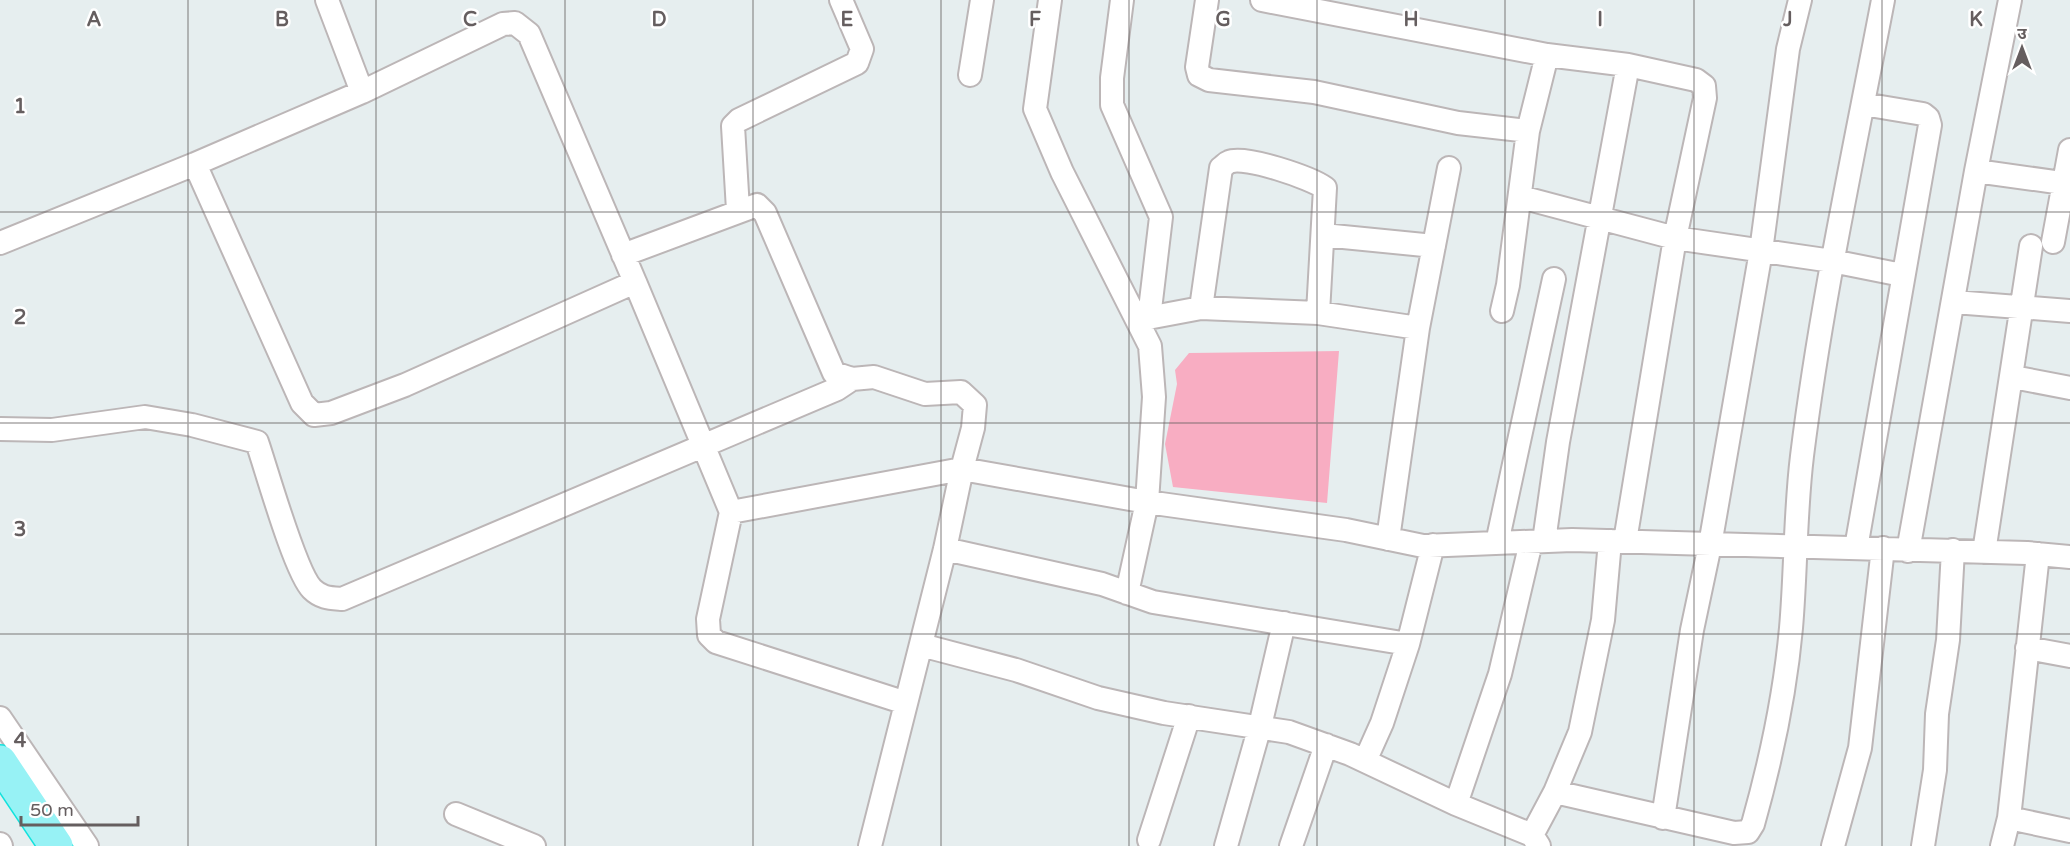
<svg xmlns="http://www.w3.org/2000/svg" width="2070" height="846" font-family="'Varela Round','Noto Sans Devanagari',sans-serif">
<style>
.water{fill:#f8adc2}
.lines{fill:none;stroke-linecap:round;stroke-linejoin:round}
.minor-casing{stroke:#bcb6b7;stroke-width:26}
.highway-casing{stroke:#13e2dd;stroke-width:36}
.minor{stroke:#fff;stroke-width:22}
.highway{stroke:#97f2f5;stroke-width:33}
.grid{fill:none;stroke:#655e5f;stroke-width:1.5;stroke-opacity:0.55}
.grid-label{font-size:20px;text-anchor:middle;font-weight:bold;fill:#655e5f;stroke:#fff;stroke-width:5;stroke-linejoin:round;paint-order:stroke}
</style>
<rect width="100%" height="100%" fill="#e6eeef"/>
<path class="water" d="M1339,351L1327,503L1173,487L1165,444L1177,384L1175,370L1189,353Z"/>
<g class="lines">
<defs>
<path id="minor" d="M1050,0L1035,109L1062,172L1150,346L1154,397L1147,502L1127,593
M1122,0L1112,78V105L1161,217L1149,318
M1207,0L1197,67L1199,75L1209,80L1314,92L1458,123L1528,131
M1262,0L1547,55L1628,65L1696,80L1704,86L1705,98L1675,238L1625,541
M970,75L982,0
M195,164L302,403L314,415L331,413L405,385L635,282L529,34L515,23L503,24L362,92L327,0
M1976,171L2070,184
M1521,197L1675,238L1832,261L1902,275
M738,210L733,126L739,120L857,63L862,49L841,0
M1323,235L1434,246
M2053,242L2070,150
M0,243L195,164L362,92
M623,255L757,205L765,213L834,373L852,379L874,377L925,394L961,392L975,405L973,428L962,469L731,512
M635,282L731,512L708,619L709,635L716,642L906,703
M1954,302L2070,311
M1201,308L1221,168C1224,166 1226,163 1229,162C1245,155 1311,178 1325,188L1318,313
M1502,311L1508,285L1528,131L1547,55
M1137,320L1201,308L1318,313L1418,328
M2013,377L2070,388
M0,429L52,430L145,417L192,425L257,442C267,471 295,572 312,589C321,598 330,598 342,599L837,389L852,379
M1388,539L1418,328L1449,168
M1544,541L1558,442L1628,65
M1497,543L1554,279
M1856,548L1930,125L1928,118L1923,114L1863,104
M945,549L1102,584L1153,602L1408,644L1433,545
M1908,551L1976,171L2010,0
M1984,552L2031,246
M2038,554L2009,818L2070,831
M921,645L1016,670L1098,698L1164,713L1289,732L1350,754L1456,804L1532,835L1539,846
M2027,648L2070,656
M0,718L87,846
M1365,761L1382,723L1408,644
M1555,792L1734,833L1748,832L1753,824C1771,760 1785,695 1791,628C1796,571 1795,513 1802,456C1821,303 1854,152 1883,0
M1456,804L1500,674L1531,542
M456,814L534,846
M1663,818L1692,630L1710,545L1761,251L1788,49L1800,0
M1532,835L1555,792L1580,732L1603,620L1610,541
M1149,840L1189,716
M0,844L1,846
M870,846L945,549L962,469L1147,502L1346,530L1423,546L1572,540L2027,553L2070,557
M1226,846L1260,726L1284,623
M1291,846L1326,745
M1833,846L1860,748L1883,548
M1923,846L1935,770L1937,714L1948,640L1953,550
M2002,846L2009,818"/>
<path id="highway" d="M0,762L56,846"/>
</defs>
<use href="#minor" class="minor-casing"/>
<use href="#highway" class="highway-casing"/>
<use href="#minor" class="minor"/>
<use href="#highway" class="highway"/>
</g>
<path class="grid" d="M188,0V846M376,0V846M565,0V846M753,0V846M941,0V846M1129,0V846M1317,0V846M1505,0V846M1694,0V846M1882,0V846M0,212H2070M0,423H2070M0,634H2070"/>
<g class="grid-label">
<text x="94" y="26">A</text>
<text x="282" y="26">B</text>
<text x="470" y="26">C</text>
<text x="659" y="26">D</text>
<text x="847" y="26">E</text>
<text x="1035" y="26">F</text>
<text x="1223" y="26">G</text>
<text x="1411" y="26">H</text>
<text x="1600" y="26">I</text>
<text x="1788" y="26">J</text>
<text x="1976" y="26">K</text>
<text x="20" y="113">1</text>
<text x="20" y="324">2</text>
<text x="20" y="536">3</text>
<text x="20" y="747">4</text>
</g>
<g transform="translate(2022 48)" stroke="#ffffff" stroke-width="4.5" paint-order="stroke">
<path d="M0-4.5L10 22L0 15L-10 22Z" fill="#655e5f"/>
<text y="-9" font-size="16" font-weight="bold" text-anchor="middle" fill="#655e5f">उ</text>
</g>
<path d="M21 816v9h117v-9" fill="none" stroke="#655e5f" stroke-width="3"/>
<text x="30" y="816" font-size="18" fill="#655e5f" stroke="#ffffff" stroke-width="4.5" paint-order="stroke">50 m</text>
</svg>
